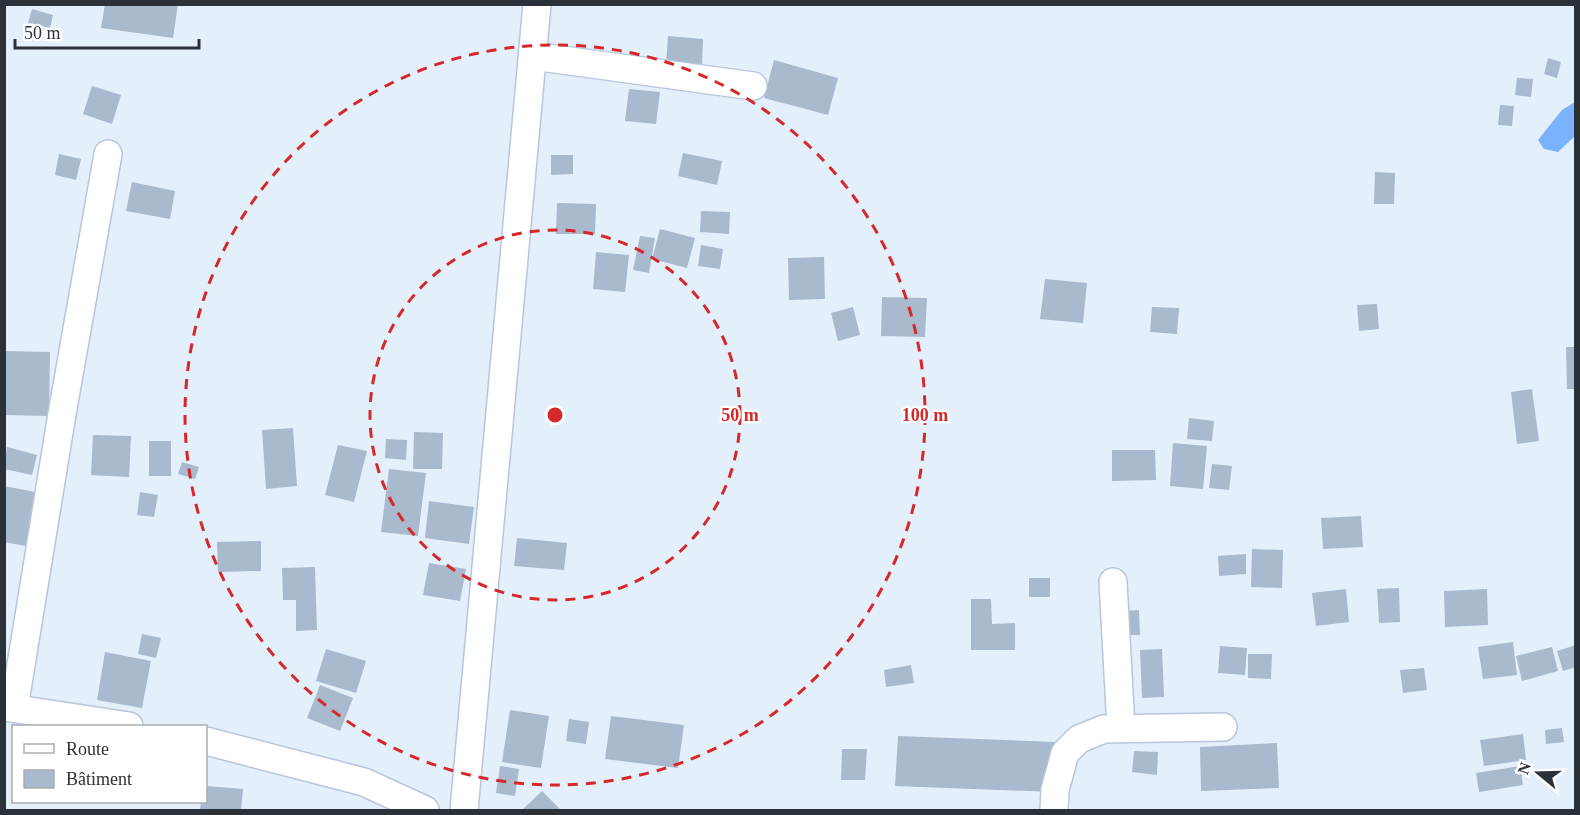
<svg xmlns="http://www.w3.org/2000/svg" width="1580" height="815" font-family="Georgia,serif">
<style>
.water{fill:#7bb2fd}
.building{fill:#a9b9ce}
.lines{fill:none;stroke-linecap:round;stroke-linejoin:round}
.minor-casing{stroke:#b6c6dc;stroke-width:30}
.minor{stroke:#fff;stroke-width:27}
.ring{fill:none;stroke:#d62828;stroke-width:3;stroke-dasharray:10 8}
.centre{fill:#d62828;stroke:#fff;stroke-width:3}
.ring-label{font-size:18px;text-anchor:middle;font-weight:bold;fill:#d62828;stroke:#fff;stroke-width:4.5;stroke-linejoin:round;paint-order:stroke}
</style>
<rect width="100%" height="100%" fill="#e4effc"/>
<path class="water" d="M1575,102V136L1558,152L1544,149L1538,140L1562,110Z"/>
<path class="building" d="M105,4H178L173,38L101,28Z
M32,9L53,15L50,28L28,23Z
M668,36L703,39L702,68L666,65Z
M1548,58L1561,62L1557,78L1544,74Z
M774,60L838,78L828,115L764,98Z
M1517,78L1533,79L1531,97L1515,95Z
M92,86L121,95L112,124L83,114Z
M629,89L660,92L656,124L625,121Z
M1500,105L1514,106L1512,126L1498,125Z
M683,153L722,161L717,185L678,176Z
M59,154L81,159L76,180L55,175Z
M551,155H573V174L551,175Z
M1375,172L1395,173L1394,204H1374Z
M132,182L175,191L170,219L126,211Z
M557,203L596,204L595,234H556Z
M701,211L730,212L729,234L700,232Z
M660,229L695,238L687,268L652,259Z
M640,236L655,238L649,273L633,270Z
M701,245L723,249L720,269L698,266Z
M596,252L629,255L625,292L593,289Z
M824,257L825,299L789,300L788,258Z
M1045,279L1087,283L1083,323L1040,319Z
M882,297L927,298L925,337L881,336Z
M1377,304L1379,329L1359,331L1357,305Z
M853,307L860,335L838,341L831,313Z
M1152,307L1179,308L1177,334L1150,332Z
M1566,347H1576V389H1567Z
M4,351L50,352L49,416L4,415Z
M1532,389L1539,441L1517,444L1511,392Z
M1189,418L1214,421L1212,441L1187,439Z
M293,428L297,486L266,489L262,430Z
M414,432L443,433L442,469H413Z
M93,435L131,436L129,477L91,475Z
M386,439L407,440L406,460L385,458Z
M149,441H171V476H149Z
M1173,443L1207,446L1203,489L1170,486Z
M338,445L367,451L354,502L325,495Z
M7,447L37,455L32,475L4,469Z
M1112,450H1155L1156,480L1112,481Z
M182,462L199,467L195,479L178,474Z
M1212,464L1232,466L1229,490L1209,488Z
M389,469L426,473L418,536L381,532Z
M4,486L35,492L26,546L4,542Z
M140,492L158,495L154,517L137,515Z
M429,501L474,507L469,544L425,538Z
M1361,516L1363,547L1323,549L1321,518Z
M517,538L567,543L564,570L514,566Z
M261,541V571L218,572L217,542Z
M1252,549L1283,550L1282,588L1251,587Z
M1246,554V574L1219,576L1218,556Z
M429,563L466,569L460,601L423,595Z
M315,567L317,630L296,631V600H283L282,568Z
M1029,578H1050V597H1029Z
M1399,588L1400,622L1379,623L1377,589Z
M1346,589L1349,622L1316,626L1312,593Z
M1487,589L1488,625L1445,627L1444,591Z
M971,599H991L992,624L1015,623V650H971Z
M1139,610L1140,635H1122L1121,611Z
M142,634L161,638L156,658L138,654Z
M1513,642L1517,675L1483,679L1478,647Z
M1576,645V667L1563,671L1557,651Z
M1220,646L1247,648L1245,675L1218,673Z
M1552,647L1558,671L1522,681L1516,656Z
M326,649L366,661L356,693L316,681Z
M1162,649L1164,697L1142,698L1140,650Z
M105,652L151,661L142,708L97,700Z
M1248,654H1272L1271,679L1248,678Z
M911,665L914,683L886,687L884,670Z
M1424,668L1427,690L1403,693L1400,670Z
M320,685L353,698L340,731L307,718Z
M510,710L549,716L541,768L502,762Z
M611,716L684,725L678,768L605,759Z
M569,719L589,722L586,744L566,741Z
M1562,728L1564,742L1546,744L1545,730Z
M1523,734L1526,760L1484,766L1480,740Z
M898,736L1057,742L1054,792L895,786Z
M1277,743L1279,788L1201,791L1200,747Z
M842,749H867L865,780H841Z
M1134,751L1158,752L1157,775L1132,772Z
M500,766L519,769L515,796L496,793Z
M1520,766L1523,785L1479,792L1476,773Z
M206,786L243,789L241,810H200L201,802H206Z
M542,791L561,810H522Z"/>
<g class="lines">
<defs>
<path id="minor" d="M533,56L753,86
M1113,582L1121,728
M4,707L129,726
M14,708L62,414L108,154
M206,741L364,782L425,810
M464,810L537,4
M1054,810L1055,790L1065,753L1079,739L1104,729L1223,727"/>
</defs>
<use href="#minor" class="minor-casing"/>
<use href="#minor" class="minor"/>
</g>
<g class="ring">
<circle cx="555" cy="415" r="185"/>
<circle cx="555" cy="415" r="370"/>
</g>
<circle cx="555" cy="415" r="9" class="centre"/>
<g class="ring-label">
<text x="740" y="421">50 m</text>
<text x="925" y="421">100 m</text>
</g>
<rect width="1580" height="815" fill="none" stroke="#2b3139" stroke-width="12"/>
<rect x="12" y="725" width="195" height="78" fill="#ffffff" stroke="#aaadb0" stroke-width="1.5"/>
<rect x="24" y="744" width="30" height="9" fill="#ffffff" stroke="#aaadb0" stroke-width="1.5"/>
<text x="66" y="755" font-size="18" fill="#2b3139">Route</text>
<rect x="24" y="770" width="30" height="18" fill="#a9b9ce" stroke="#aaadb0" stroke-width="1.5"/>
<text x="66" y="785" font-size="18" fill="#2b3139">Bâtiment</text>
<g transform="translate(1538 773) rotate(289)" stroke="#ffffff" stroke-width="4.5" paint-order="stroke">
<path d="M0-4.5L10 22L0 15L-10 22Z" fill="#2b3139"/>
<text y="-9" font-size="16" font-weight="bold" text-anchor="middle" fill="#2b3139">N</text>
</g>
<path d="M15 39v9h184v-9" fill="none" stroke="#2b3139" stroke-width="3"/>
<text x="24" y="39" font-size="18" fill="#2b3139" stroke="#ffffff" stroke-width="4.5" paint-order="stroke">50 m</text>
</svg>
